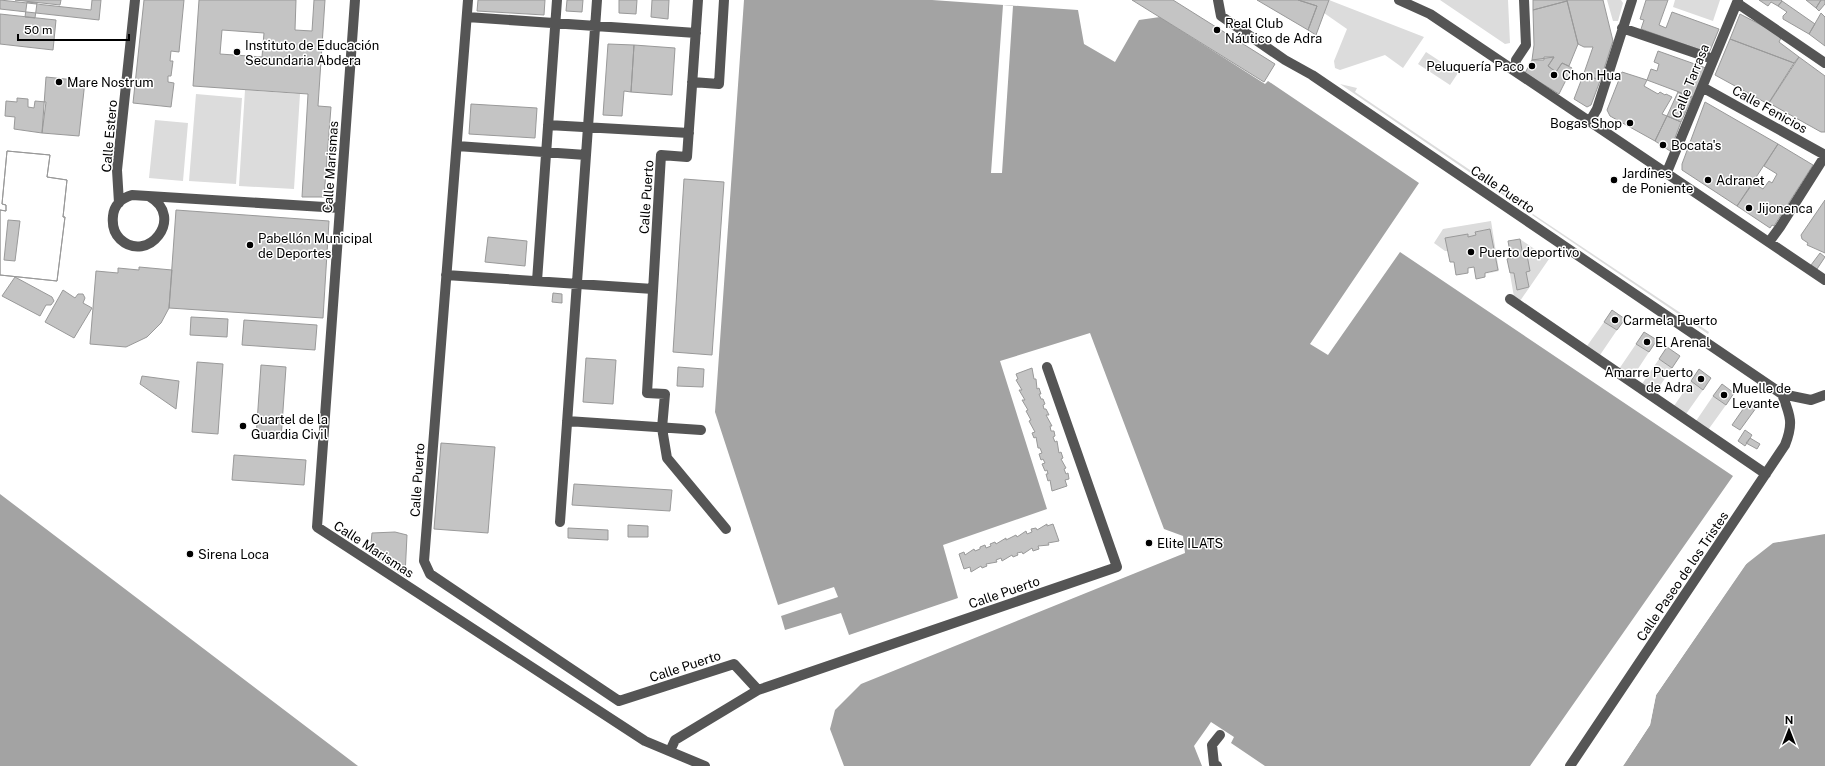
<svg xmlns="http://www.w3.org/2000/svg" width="1825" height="766" font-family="'Public Sans',sans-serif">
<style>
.green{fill:#dcdcdc}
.water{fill:#a3a3a3}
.pier{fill:#fff}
.building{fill:#c4c4c4;stroke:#999;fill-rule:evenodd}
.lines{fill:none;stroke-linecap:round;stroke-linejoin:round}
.minor{stroke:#555;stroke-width:10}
.poi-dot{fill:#000;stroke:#fff;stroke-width:1.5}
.labels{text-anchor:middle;stroke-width:3;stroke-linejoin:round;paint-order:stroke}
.poi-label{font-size:13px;fill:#000;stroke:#fff;text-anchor:start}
.street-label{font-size:13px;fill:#000;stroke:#fff}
</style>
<rect width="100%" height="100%" fill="#fff"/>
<path class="green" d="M1329,0L1424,37L1403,68L1385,55L1340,70L1335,68L1334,61L1347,29L1324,13Z
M1440,0H1508L1510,43L1505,44Z
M1607,0H1621L1623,3L1618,21H1613Z
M1675,0H1720L1713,21L1673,7Z
M1426,52L1458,73L1450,85L1418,64Z
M1340,84L1357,88L1355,92L1523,206L1522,208Z
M245,90L300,94L294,189L239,186Z
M196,94L242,98L236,184L189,181Z
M155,120L188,123L183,181L149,178Z
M1533,214L1709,332L1708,334L1532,215Z
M1491,221L1499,271L1485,274L1498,270L1490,229L1475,232L1476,235L1468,237V234L1448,251H1445L1434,243L1443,229Z
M1520,239L1549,259L1520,301L1514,297L1510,274L1514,273L1517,289L1529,287L1526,272L1530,271L1527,256H1523Z
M1604,322L1617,330L1600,355L1587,346Z
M1636,344L1649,352L1632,378L1619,369Z
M1659,359L1672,368L1655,393L1642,384Z
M1691,381L1703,390L1686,414L1674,406Z
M1713,396L1726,405L1708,430L1696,421Z"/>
<path class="water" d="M744,0H932L1078,10L1084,44L1115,62L1139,20L1160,17L1265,84L1268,81L1419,183L1310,344L1328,355L1400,252L1733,476L1530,766H1265L1231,743L1234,737L1211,722L1194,746L1202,766H844L830,729L835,710L861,684L1185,553L1183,536L1164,529L1090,333L1000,361L1047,509L943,545L958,598L849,635L841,613L785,630L781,616L838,597L834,587L778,605L715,412Z
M0,494L358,766H0Z
M1825,534V766H1623L1650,725L1656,695L1745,565L1773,543Z"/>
<path class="pier" d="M1003,5L1013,6L1002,173H991Z
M1749,560L1656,695L1650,725L1623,766H1621L1648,724L1655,694L1743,564Z"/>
<path class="building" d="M0,0L91,10L92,0H101L99,20L0,9Z
M15,0H61L60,5Z
M144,0H184L179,52L171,51L170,61H173L171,76H168V82L174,83L171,107L133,103Z
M199,0H296L295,30L312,31L314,0H325L318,106L331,107L324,197H302L308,94L193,86ZM222,30L264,33L262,57L220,54Z
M478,0H545L544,15L477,11Z
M567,0H583L582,12L566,11Z
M619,0H637L636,14L619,13Z
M652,0H669L668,19L651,17Z
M1132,0H1173L1275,64L1264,82Z
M1257,0H1298L1317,6L1308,30Z
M1298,0H1329L1316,35L1308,30L1317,6Z
M1533,0H1567V1L1533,10Z
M1603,0L1613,41L1600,81L1584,73L1593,47H1584L1578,44L1567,0Z
M1646,0H1668L1659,25L1666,28L1672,12L1719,29L1709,53L1641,29L1644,20L1640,19Z
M1759,0H1781L1782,1L1778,6L1771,2L1768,6Z
M1806,0H1821L1816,8Z
M1821,0H1825V4L1819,11L1816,8Z
M1567,1L1578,44L1569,66L1562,63L1556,72L1548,66L1554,57L1532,60L1534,45L1533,10Z
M1782,1L1815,24L1809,34L1783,19V16L1787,12L1778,6Z
M27,2L37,3L35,18L25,17Z
M1821,13L1825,17V46L1809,34Z
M0,14L56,20L53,50L0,44Z
M1740,14L1782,36L1779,42L1799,57L1794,63L1730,39Z
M1730,39L1794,63L1768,104L1715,75Z
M608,44L634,45L631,92L624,91L622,116L603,115Z
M634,45L675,48L672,95L631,92Z
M1658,51L1706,68L1695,98L1647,80L1651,69L1657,71L1659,64L1654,62Z
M1544,57H1554L1548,66L1556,72L1562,63L1572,68L1559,94L1525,73L1532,60H1544Z
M1799,57L1825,76V132H1821L1769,103Z
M1622,72L1647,80L1644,86L1658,94L1660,92L1665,95L1666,94L1672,97L1662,114L1667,116L1655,141L1610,116L1607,110Z
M1584,73L1600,81L1591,105L1587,107L1574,99Z
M46,77L85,81L79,136L42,133Z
M1678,92L1692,98L1681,122L1667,116Z
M17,98L28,99V107L34,108L35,101L46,102L42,133L14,129L15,117L5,116L6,101L17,102Z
M1705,102L1778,144L1737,206L1682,170V164Z
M471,104L537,108L535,138L469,134Z
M1667,116L1681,122L1670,151L1655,141Z
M1778,144L1813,165L1774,226L1772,225L1770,228L1737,206L1753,183L1763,189L1769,181L1772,183L1777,174L1764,166Z
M7,151L50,155L47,177L67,180L63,217H65L57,281L0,275V210L6,211V205L2,204ZM8,220L20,221L15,261L4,260Z
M7,151L50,155L47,177L67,180L63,217H65L57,281L0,275V210L6,211V205L2,204Z
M684,179L724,182L712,355L673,352Z
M1825,200V253L1807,245L1808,243L1802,239L1801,235Z
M176,210L329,221L323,318L169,308Z
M1490,229L1498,270L1485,273V277L1476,279L1474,267L1468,268V273L1456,275L1454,262H1450L1445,238L1468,234V237L1476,235L1475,232Z
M488,237L527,241L525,266L485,262Z
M1520,239L1523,256L1527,255L1530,271L1526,272L1529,287L1517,290L1514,273H1510L1507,259L1511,258L1508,241Z
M1820,253L1825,257L1817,269L1811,265Z
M139,267L172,270L169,308L161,323L147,337L126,347L90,344L96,271L118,273V268L139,270Z
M15,277L52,297L54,301L51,305H46L40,316L2,296Z
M63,290L75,298L78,294H83L85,298L83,303L92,308L74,338L45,322Z
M553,293L562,294V303L552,302Z
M1612,310L1625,319L1617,330L1604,322Z
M191,317L228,319L227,337L190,335Z
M244,320L317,325L315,350L242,345Z
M1644,332L1657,340L1649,352L1636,344Z
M1667,347L1680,356L1672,368L1659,359Z
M586,358L616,360L613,404L583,402Z
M197,362L223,364L218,434L192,432Z
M261,365L286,367L281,439L256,437Z
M678,367L704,369L703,387L677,386Z
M1032,368L1034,379H1036L1037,389L1039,388L1041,394H1039L1041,399H1043L1045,404L1043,405L1044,409H1046L1049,415H1046L1052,426H1050L1051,431H1054L1055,436L1053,437L1055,442L1057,441L1059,453L1061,452L1063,458L1061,459L1066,468L1064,469L1066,474L1068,473L1069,479L1065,480L1067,486L1052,491L1050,480L1048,481L1046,474H1048L1047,470L1045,471L1042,464L1045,463L1043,459L1041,460L1039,454L1042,453L1040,448H1038L1036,437L1034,438L1032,433L1035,432L1029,421L1031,420L1026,411L1028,410L1022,400H1025L1019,390H1022L1016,380L1018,379L1016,374Z
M1699,369L1711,378L1703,390L1691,381Z
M142,376L179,381L176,409L140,384Z
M1722,384L1734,393L1726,405L1713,396Z
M1748,402L1756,408L1740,430L1732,425Z
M1745,430L1752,435L1745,446L1738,441Z
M1750,438L1760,444L1757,449L1746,443Z
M441,443L495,447L488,533L434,529Z
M234,455L306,460L304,485L232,480Z
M574,484L672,490L670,511L572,505Z
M1047,524V526L1053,524L1059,541L1048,543L1049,545L1038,546L1039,549L1033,551L1032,548L1023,554L1022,552L1017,553L1018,555L1013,557L1012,555L1002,561L1001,558L996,560L997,562L986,564L987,566L982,568L981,566L971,572L970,567L964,569L959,554L964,552L965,555L974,549L975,551L980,549V547L985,545L986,548L991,546L990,544L995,542L996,544L1006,538V540L1016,535L1017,537L1026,531L1027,534L1032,532L1031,529L1036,528L1037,530Z
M628,525L648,526V537H628Z
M568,528L608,530V540L568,538Z
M395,532L407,535L405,576L370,553L372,533Z"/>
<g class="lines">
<path class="minor" d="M355,0L317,527L645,741L705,766
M468,0L424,561L430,574L619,701L734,664L758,690L1117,567L1047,367
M698,0L687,157L661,155L647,393L665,394L662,428L667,458L726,529
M1218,0L1221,16L1285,60L1312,75L1782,394L1811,400L1825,395
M1399,0L1430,14L1825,280
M1737,3L1825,63
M467,17L696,33
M1622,28L1713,59
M1516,71V60L1526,45L1524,0
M692,82L719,84L724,0
M1702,87L1825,155
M1590,121L1597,109L1632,0
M548,125L689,133
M457,146L586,155
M1667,172L1738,0
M150,197C185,217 148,265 120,239C114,233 112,225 113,216C114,205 122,198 132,195L340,208
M119,203L117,170L135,0
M1769,242L1780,227L1825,156
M446,275L653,289
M537,281L557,0
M1510,299L1766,474
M567,421L701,430
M560,522L597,0
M670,751L675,740L758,690
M1217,766L1214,764L1212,745L1220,735
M1570,766L1785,445C1794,423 1790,415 1782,394"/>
</g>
<g class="poi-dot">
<circle cx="1217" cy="30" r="4"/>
<circle cx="237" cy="52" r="4"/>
<circle cx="1532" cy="66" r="4"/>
<circle cx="1554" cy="75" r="4"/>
<circle cx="59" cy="82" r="4"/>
<circle cx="1630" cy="123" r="4"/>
<circle cx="1663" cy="145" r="4"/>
<circle cx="1614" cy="180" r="4"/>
<circle cx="1708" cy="180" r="4"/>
<circle cx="1749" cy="208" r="4"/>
<circle cx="250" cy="245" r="4"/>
<circle cx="1471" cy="252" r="4"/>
<circle cx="1615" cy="320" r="4"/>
<circle cx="1647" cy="342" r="4"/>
<circle cx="1701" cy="379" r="4"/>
<circle cx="1724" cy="395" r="4"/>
<circle cx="243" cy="426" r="4"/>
<circle cx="1149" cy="543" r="4"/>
<circle cx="190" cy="554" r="4"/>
</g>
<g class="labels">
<g class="poi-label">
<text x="1225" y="28">Real Club<tspan x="1225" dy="15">Náutico de Adra</tspan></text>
<text x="245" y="50">Instituto de Educación<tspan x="245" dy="15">Secundaria Abdera</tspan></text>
<text x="1524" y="71" text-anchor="end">Peluquería Paco</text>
<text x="1562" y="80">Chon Hua</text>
<text x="67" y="87">Mare Nostrum</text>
<text x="1622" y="128" text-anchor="end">Bogas Shop</text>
<text x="1671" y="150">Bocata's</text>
<text x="1622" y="178">Jardínes<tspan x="1622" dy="15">de Poniente</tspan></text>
<text x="1716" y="185">Adranet</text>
<text x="1757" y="213">Jijonenca</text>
<text x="258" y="243">Pabellón Municipal<tspan x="258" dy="15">de Deportes</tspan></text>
<text x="1479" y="257">Puerto deportivo</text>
<text x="1623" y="325">Carmela Puerto</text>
<text x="1655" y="347">El Arenal</text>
<text x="1693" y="377" text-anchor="end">Amarre Puerto<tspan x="1693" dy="15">de Adra</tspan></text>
<text x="1732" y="393">Muelle de<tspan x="1732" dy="15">Levante</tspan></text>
<text x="251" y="424">Cuartel de la<tspan x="251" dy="15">Guardia Civil</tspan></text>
<text x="1157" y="548">Elite ILATS</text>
<text x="198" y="559">Sirena Loca</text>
</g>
<g class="street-label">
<text transform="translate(1690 81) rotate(-68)" y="5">Calle Tarrasa</text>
<text transform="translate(1770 109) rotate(29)" y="5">Calle Fenicios</text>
<text transform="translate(109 136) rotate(-85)" y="5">Calle Estero</text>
<text transform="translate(330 167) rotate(-86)" y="5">Calle Marismas</text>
<text transform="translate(1503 189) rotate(34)" y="5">Calle Puerto</text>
<text transform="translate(646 197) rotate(-86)" y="5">Calle Puerto</text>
<text transform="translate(417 480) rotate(-86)" y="5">Calle Puerto</text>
<text transform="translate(374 549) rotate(33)" y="5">Calle Marismas</text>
<text transform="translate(1682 576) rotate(-56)" y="5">Calle Paseo de los Tristes</text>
<text transform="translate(1004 592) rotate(-19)" y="5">Calle Puerto</text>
<text transform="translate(685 666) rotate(-18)" y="5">Calle Puerto</text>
</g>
</g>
<g transform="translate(1789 730)" stroke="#ffffff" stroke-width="3" paint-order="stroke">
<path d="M0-3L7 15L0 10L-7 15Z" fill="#000000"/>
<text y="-6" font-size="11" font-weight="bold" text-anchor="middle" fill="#000000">N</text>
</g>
<path d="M18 34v6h111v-6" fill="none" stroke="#000000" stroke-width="2"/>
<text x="24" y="34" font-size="12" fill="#000000" stroke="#ffffff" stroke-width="3" paint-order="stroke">50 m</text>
</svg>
